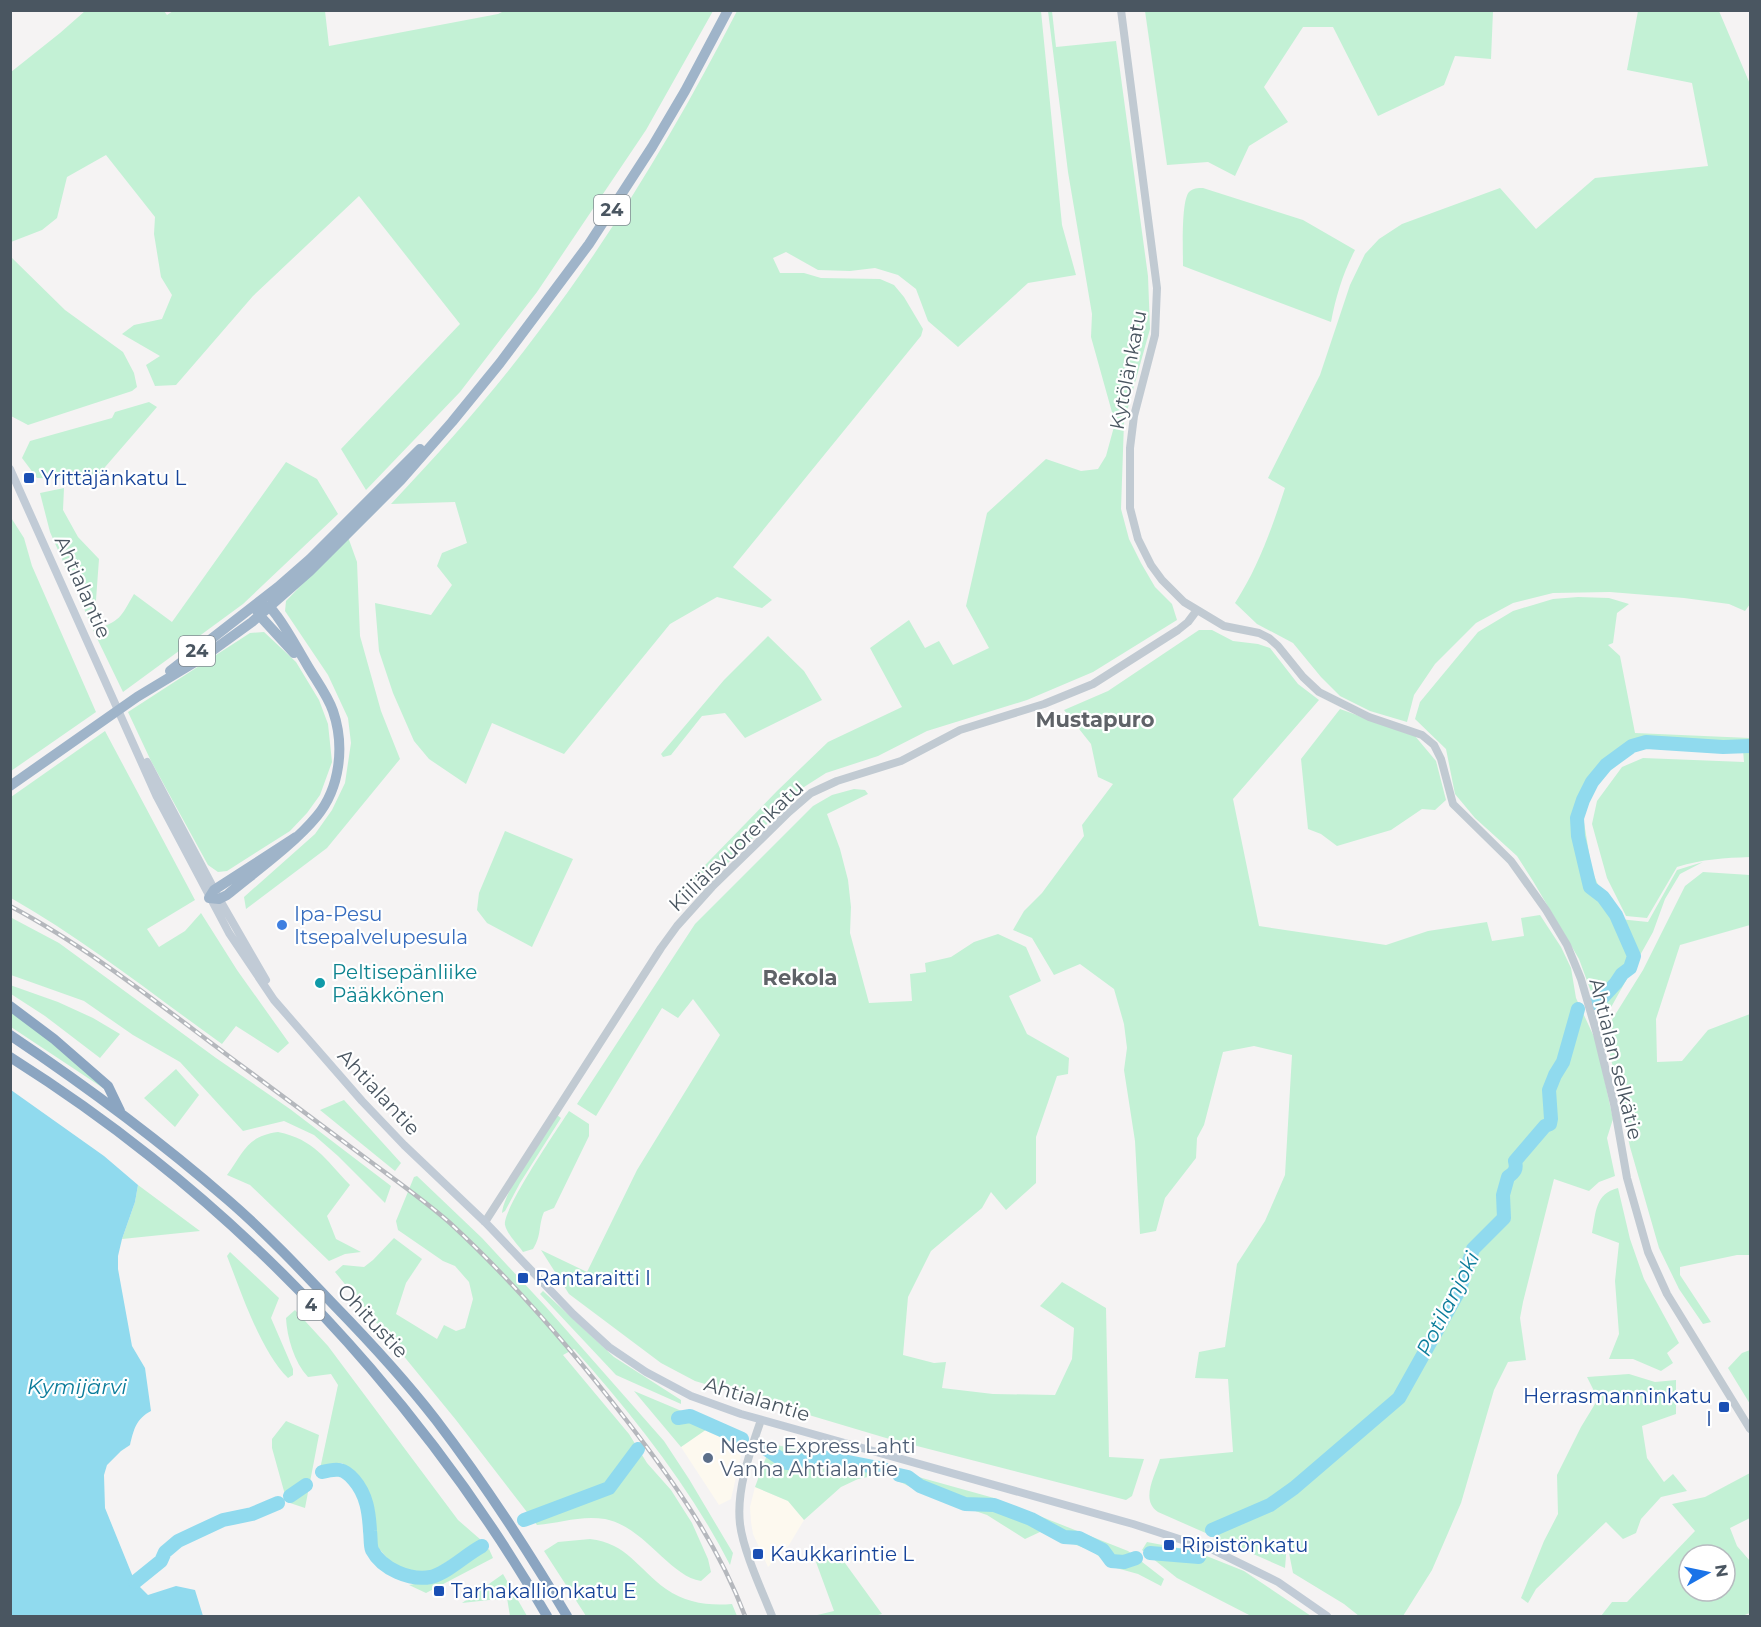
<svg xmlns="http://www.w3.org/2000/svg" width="1761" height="1627" font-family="Montserrat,sans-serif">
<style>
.commercial{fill:#fdf9ef}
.green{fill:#c3f1d5;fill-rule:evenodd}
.water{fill:#90daee}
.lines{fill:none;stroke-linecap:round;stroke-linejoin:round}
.river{stroke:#90daee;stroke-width:14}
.tertiary{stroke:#c1cad2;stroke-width:8}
.secondary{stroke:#c1cbd6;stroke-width:8}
.trunk{stroke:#9fb4c9;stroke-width:10}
.motorway{stroke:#8ba5c1;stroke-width:10}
.rail-casing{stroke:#b5b8bd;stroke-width:4.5}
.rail{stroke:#fff;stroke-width:2;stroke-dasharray:7;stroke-linecap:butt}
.transit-dot{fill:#1a4fb4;stroke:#fff;stroke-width:2}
.shop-dot{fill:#3f7fe0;stroke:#fff;stroke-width:2}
.culture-dot{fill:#0f9aa8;stroke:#fff;stroke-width:2}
.service-dot{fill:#5c6f8a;stroke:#fff;stroke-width:2}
.labels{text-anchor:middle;stroke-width:4.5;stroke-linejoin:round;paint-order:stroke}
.shield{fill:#fff;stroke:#808990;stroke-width:1.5}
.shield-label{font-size:18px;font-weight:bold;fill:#4a5661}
.street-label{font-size:20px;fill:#4a5661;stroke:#fff}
.transit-label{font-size:20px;fill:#164399;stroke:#fff;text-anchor:start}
.shop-label{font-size:20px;fill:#366cbe;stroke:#fff;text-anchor:start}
.culture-label{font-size:20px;fill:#0d838f;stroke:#fff;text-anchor:start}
.service-label{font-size:20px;fill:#4e5e75;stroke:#fff;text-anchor:start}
.neighbourhood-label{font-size:21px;font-weight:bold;fill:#5f6368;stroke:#fff}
.water-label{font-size:21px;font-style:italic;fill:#0c7c9b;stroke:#fff}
</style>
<rect width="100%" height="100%" fill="#f5f3f3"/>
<path class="commercial" d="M710,1427L744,1442L731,1499L719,1505L681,1447Z
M755,1487L788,1501L804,1520L789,1545L768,1567L753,1534L751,1522L750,1507Z"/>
<path class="green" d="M173,11H325L329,46L498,14L504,11H713L646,130L537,292L460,392L366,490L341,449L460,324L359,196L253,296L176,385L155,386L146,365L160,356L122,334L134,325L162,319L172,295L161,277L154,234L155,217L106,155L67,177L57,218L42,230L11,242V72L60,33L85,11H164L167,15Z
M737,11H1041L1062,225L1076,275L1028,283L958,347L928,321L916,289L898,275L875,268L850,271L818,270L786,252L773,258L780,273H804L821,278L880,279L894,285L904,297L923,329L921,336L733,567L772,600L762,608L717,597L670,624L564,754L492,723L466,784L429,759L414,741L393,693L379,651L375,603L431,615L452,585L437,566L442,553L467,543L455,502L391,504C443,449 494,392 539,331C615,231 680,122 737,11Z
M1048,11H1052L1056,47L1116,41L1148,276L1150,329L1124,422L1121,509L1129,539L1141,563L1155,587L1172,604L1177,620L1093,672L1027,700L927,731L878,756L826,773L804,787L693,898L675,896L777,791L828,742L902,707L870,648L909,620L925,648L939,641L953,665L989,648L966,606L987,513L1046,459L1081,471L1098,469L1106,456L1115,423L1091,337L1092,314L1068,172Z
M1145,11H1493L1491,59L1455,56L1444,85L1378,116L1333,27H1303L1264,87L1288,122L1249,146L1235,176L1208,162L1167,165Z
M1638,11H1719L1750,84V604L1745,611L1729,604L1684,598L1610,592L1553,593L1513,603L1476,623L1435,664L1414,695L1407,722L1370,711L1340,696L1321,677L1293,643L1257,624L1235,603C1258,568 1272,528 1285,488L1268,478L1320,375L1350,285L1365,254L1379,239L1402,224L1500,188L1536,229L1595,178L1708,166L1692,83L1627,70Z
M1203,188L1303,220L1355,250C1343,273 1336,296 1331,322L1183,266C1183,251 1181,201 1189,192C1193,188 1198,188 1203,188Z
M11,257L65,310L123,352L134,373L137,387L132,391L28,425L11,416Z
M149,402L157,407L93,481L85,479L37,478L22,458L30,441L112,418L115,412Z
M286,462L317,479L338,514L243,604L123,692L93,630C121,621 120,618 134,594L172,622Z
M64,488L63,510L78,537L99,559L96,600L89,620L50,532L40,493Z
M10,516L24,538L32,566L96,712L11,771Z
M348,537L357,562L360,636L381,711L400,759L327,848L246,909L244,897L315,834L332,810L345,783L351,743L348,718L328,675L285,611L286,601Z
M1578,597L1609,598L1629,604L1617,613L1613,643L1608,645L1620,656L1635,733L1750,738V745L1646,741L1614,758L1581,804L1592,871L1602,894L1619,919L1648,922L1677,870L1703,862L1680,874L1665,899L1653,932L1609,1011L1597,1008L1579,959L1533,881L1517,856L1475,818L1455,794L1446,749L1415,719L1420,702L1478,632L1513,611L1553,599Z
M1199,630H1212L1233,641L1258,644L1270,648L1298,684L1319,700L1233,799L1259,926L1386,945L1428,931L1487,922L1492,941L1524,936L1521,918L1540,915L1561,947L1571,968L1576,998L1596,1041L1613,1119L1607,1138L1615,1176L1599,1182L1589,1191L1554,1179L1523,1302L1520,1318L1526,1360L1508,1362L1494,1390L1461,1503L1432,1570L1403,1616H1359L1344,1604L1293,1573L1287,1543L1285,1568L1158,1512C1140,1500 1155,1476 1160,1459L1233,1452L1228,1379L1195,1378L1199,1352L1225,1347L1237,1264L1265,1221L1285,1175L1292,1055L1254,1046L1223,1052L1204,1125L1197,1138L1196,1158L1165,1198L1156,1231L1140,1234L1135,1141L1124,1070L1127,1048L1124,1024L1114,989L1080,964L1054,975L1032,938L1013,930L1024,911L1042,893L1084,836L1082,825L1113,784L1098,777L1091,744L1064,710L1108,691Z
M264,632L296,662L319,700L328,724L332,762L320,795L307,813L290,831L227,871L218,872L208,865L151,761L128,712L250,633Z
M768,636L804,671L822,700L745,738L725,713L702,716L671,755L663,757L661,754L724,680Z
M1340,709L1415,736L1436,761L1446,800L1435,810L1422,809L1391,830L1337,846L1321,834L1308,829L1301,759Z
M105,731L195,900L147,929L159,947L185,931L201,913L237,970L289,1043L278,1053L236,1026L222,1044C152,994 85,940 11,898V797Z
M1743,750H1750V857C1724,858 1703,859 1677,867L1647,918L1626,916L1607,878L1592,824L1597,801L1622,767L1643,758L1744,762Z
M854,789L865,790L868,794L827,814L840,849L848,880L851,907L850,933L869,1003L912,1001L910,974L926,972L925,963L951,957L974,942L998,934L1026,947L1041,981L1009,996L1027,1034L1069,1058L1068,1074L1057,1076L1036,1137V1183L1006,1210L991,1192L982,1208L931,1251L908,1297L903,1355L934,1363L946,1362L942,1388L993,1394L1055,1395L1072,1359L1074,1328L1040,1306L1062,1282L1106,1308L1109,1457L1144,1459L1132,1496L1126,1500L886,1438L695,1381L661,1363L569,1294L541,1250L587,1272L637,1170L720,1035L693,999L678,1018L662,1008L596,1116L577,1104L695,924L813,806L832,795Z
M505,831L573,859L532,947L487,923L477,910L479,893Z
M1703,872L1750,875V925L1680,945L1656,1019L1657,1062L1682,1061L1708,1030L1750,1014V1255H1737L1680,1267V1275L1711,1322L1703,1324L1679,1289L1659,1248L1630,1147L1605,1031L1643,970L1685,886Z
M10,917L59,943L216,1058L290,1109L391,1186L385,1203L338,1156L314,1135L284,1121L243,1131L180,1062L133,1035L84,1001L11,975Z
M10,985L58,1002L93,1018L120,1034L100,1058L45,1016L11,994Z
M10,1011L33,1027L106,1090L11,1027Z
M176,1069L199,1095L175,1127L144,1098Z
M344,1100L401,1163L395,1171L320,1110Z
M569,1111L589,1124V1136L554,1208L544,1212C538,1226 542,1235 533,1249L523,1252C518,1245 507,1234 505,1225C502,1210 558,1128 569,1111Z
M557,1115L561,1118L520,1183L505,1211L502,1213C504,1190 543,1137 557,1115Z
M278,1132C315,1140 324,1158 350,1185L327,1216L336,1239L361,1252L345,1254L329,1261L250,1185L227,1175C244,1152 247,1136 278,1132Z
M417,1176L482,1238L546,1307L664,1441L689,1479L733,1553L730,1565C690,1487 633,1415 574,1349L563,1355L629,1434L647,1463L671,1490L692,1523L708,1559L711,1572L701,1581C669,1576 645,1527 605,1519C581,1515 560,1523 537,1525L456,1420L335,1272L343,1265L364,1267L373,1260L394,1238L422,1259L406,1283L396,1314L437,1339L444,1325L456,1331L465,1328L473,1299L469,1282L455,1266L443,1261L398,1230L396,1221L414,1177Z
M138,1185L200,1231L122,1239L135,1202Z
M1618,1188L1630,1239L1644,1279L1679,1343L1667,1353L1673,1363L1661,1371L1633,1359H1609L1619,1334L1615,1281L1619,1243L1592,1233C1596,1212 1595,1194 1618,1188Z
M230,1252L279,1298L271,1318L293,1369V1375L288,1378C261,1352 241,1292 227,1256Z
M543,1291L614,1357L681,1400V1404L616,1375L540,1294Z
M295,1310L328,1346L458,1520L481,1540L429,1573H413L393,1565L376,1545L374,1508L364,1485L342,1463L320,1469L338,1385L331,1374L308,1377C294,1362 287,1337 286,1318Z
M1750,1350V1404L1728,1368L1742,1353Z
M1629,1374L1655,1382L1676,1380V1414L1642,1426L1647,1458L1664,1482L1673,1474L1687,1491L1661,1497L1641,1519L1636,1533L1623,1539L1606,1522L1536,1589L1528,1603L1521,1598L1544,1541L1558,1514L1557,1475L1581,1427L1598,1399L1587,1377Z
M634,1391L684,1412L707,1429L681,1447Z
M286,1421L319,1435L305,1508L287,1502L272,1448V1439Z
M771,1444L883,1466V1474L858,1479L841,1487L804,1520L788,1501L755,1487Z
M897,1471L994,1498L1128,1551L1164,1579L1161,1586L1138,1574L1109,1566L1093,1551L1040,1532L1025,1539L987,1515L925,1494L894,1479Z
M1750,1473V1518L1730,1528L1737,1546L1750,1561V1613L1742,1616H1601L1612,1602H1627L1695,1531L1672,1504L1705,1497ZM1689,1555H1725V1591H1689Z
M590,1539C627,1543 638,1569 666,1589C686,1603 709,1606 732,1604L737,1616H586L544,1551L558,1542Z
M1147,1542L1194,1551L1244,1571L1311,1616H1251L1177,1578L1142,1550Z
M489,1549L493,1558L426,1593L409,1585L439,1579L470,1559Z
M837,1552L882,1614L874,1616H813L834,1611L816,1562Z
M503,1574L527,1616H510L507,1598L462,1603Z"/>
<path class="water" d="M11,1090L104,1156L138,1185L135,1202L122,1239L118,1256V1269L132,1346L145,1368L151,1411C136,1419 134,1429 130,1445L121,1451L107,1465L104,1475L105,1508L135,1582L148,1595L176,1586L195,1590L203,1616H11Z"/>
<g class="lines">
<path class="river" d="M1595,1003L1604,996L1616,983L1622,974L1630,968L1634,956L1616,915L1603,897L1590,887L1578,836L1577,818L1583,800L1592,782L1606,765L1632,746L1646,742L1723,747L1750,746
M678,1418L690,1416L742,1439
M766,1449L787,1463L823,1457L884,1469
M322,1472C337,1468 344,1468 354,1480C367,1495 369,1513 370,1531C371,1537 370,1545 372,1550C382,1569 410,1581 431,1577C449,1572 465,1555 482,1546
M899,1475L908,1477L920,1486L965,1504L994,1505L1031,1519L1064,1537L1079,1538L1103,1550L1111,1561L1124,1562L1136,1558
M290,1496L306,1485
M524,1520L609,1488L638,1449
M1212,1530L1270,1505L1294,1488L1399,1398L1460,1289L1473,1249L1504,1218L1503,1195L1508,1177C1515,1172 1517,1169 1515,1161L1545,1126L1550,1124L1551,1119L1549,1090L1555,1075L1563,1062L1578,1009
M1150,1553L1199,1557
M135,1582L161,1561L165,1552L178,1541L223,1520L252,1514L278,1503"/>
<path class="tertiary" d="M1121,10L1157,288L1155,335L1134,416L1130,448V508L1138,539L1151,565L1162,580L1184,602L1224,626L1259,633L1269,638L1278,646L1303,677L1319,692L1369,717L1422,735L1434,745L1441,759L1453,804L1511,861L1546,910L1567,945L1581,979L1597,1034L1614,1104L1627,1178L1648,1252L1667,1294L1750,1429
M485,1222L661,948L677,926L712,887L789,812L811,793L837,781L901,761L960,730L1044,704L1093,684L1178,630L1188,622L1197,610
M761,1420C750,1452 736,1490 740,1524C743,1550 762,1591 772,1616"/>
<path class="secondary" d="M10,469L157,797L229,933L274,1000L362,1101L404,1145L485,1222L573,1314L609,1347L646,1372L691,1396L741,1414L1133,1524L1213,1550L1278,1582L1327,1616
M147,762L221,902L266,980"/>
<path class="trunk" d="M257,605L270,607L277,616C288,631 297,648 306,663C315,679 327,694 333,711C345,746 340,788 317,816C294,844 256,871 227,895L219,899L209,898L214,890L296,837
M257,611L260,616L294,653
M170,671L278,587L310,559L420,449
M10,786L137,697L205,656L252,622L310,571L401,480L452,422L500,363L589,244L652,147L685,91L728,10"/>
<path class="motorway" d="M10,1006L54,1039L108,1086L120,1111
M10,1035C86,1086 159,1140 228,1200C265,1232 300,1269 334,1305C370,1342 405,1380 436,1420C484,1483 527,1549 567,1616
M10,1057C59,1088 106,1121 151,1157C308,1281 447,1443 547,1616"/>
<defs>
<path id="rail" d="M10,906C91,949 164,1008 238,1063C281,1095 324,1127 367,1159C395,1180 424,1200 450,1223C515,1283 573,1351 627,1421C674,1482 718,1544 745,1616"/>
</defs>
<use href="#rail" class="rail-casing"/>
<use href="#rail" class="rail"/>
</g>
<g class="transit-dot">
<rect x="23" y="472" width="12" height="12" rx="3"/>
<rect x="517" y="1272" width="12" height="12" rx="3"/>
<rect x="1718" y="1401" width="12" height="12" rx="3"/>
<rect x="1163" y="1539" width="12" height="12" rx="3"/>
<rect x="752" y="1548" width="12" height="12" rx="3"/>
<rect x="433" y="1585" width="12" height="12" rx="3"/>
</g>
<circle class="shop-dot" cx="282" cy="925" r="6"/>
<circle class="culture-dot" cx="320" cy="983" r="6"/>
<circle class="service-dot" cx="708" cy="1458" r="6"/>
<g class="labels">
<g class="shield">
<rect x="594" y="195" width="36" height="30" rx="4.5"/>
<rect x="179" y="636" width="36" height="30" rx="4.5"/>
<rect x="297.5" y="1290" width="27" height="30" rx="4.5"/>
</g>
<g class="shield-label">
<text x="612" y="216">24</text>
<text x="197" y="657">24</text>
<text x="311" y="1311">4</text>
</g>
<g class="street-label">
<text transform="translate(1128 370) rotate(-79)" y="7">Kytölänkatu</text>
<text transform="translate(83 587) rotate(66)" y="7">Ahtialantie</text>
<text transform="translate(736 846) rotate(-44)" y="7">Kiiliäisvuorenkatu</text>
<text transform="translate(1616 1059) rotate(76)" y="7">Ahtialan selkätie</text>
<text transform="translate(379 1092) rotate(47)" y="7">Ahtialantie</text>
<text transform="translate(373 1321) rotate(47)" y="7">Ohitustie</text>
<text transform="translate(757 1399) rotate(17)" y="7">Ahtialantie</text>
</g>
<g class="transit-label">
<text x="41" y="485">Yrittäjänkatu L</text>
<text x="535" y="1285">Rantaraitti I</text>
<text x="1712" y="1403" text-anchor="end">Herrasmanninkatu<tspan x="1712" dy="23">I</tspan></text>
<text x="1181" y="1552">Ripistönkatu</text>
<text x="770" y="1561">Kaukkarintie L</text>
<text x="451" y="1598">Tarhakallionkatu E</text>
</g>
<g class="shop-label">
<text x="294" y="921">Ipa-Pesu<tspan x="294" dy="23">Itsepalvelupesula</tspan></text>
</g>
<g class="culture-label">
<text x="332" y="979">Peltisepänliike<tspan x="332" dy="23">Pääkkönen</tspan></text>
</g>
<g class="service-label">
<text x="720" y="1453">Neste Express Lahti<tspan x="720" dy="23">Vanha Ahtialantie</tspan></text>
</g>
<g class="neighbourhood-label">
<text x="1095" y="727">Mustapuro</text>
<text x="800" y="985">Rekola</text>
</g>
<g class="water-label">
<text transform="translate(1448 1304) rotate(-63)" y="7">Potilanjoki</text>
<text x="77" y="1394">Kymijärvi</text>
</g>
</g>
<rect width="1761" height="1627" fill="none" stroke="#4a5661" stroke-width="24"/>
<g transform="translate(1707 1573) rotate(81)"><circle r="28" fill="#ffffff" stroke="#b7bbc0" stroke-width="1.5"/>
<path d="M0-4.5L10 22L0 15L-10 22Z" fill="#1a73e8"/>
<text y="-9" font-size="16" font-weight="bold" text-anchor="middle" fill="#4a5661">N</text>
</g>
</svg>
